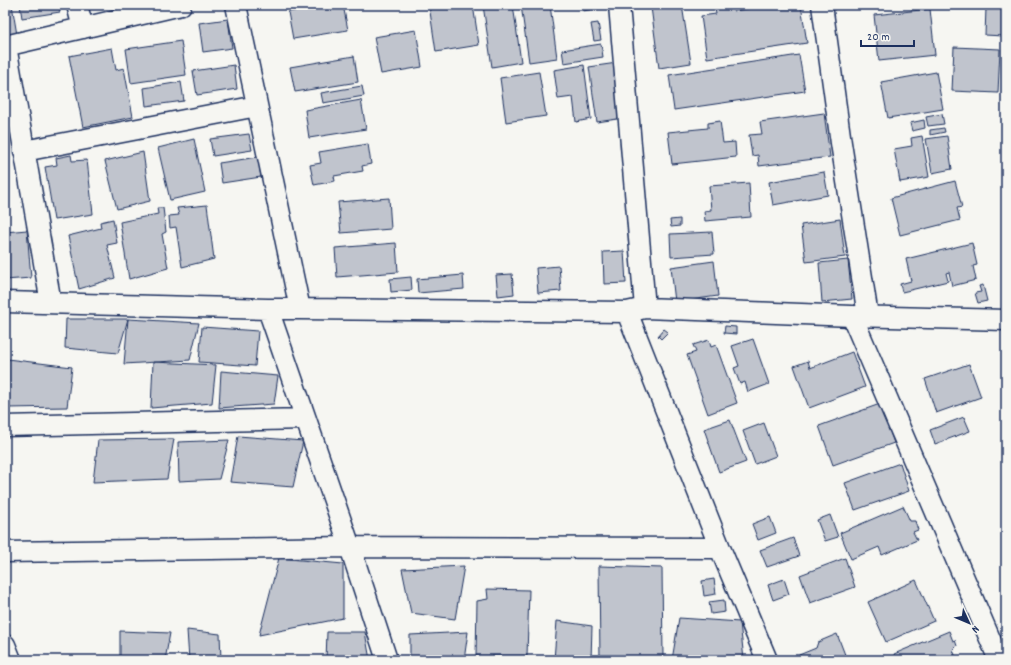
<svg xmlns="http://www.w3.org/2000/svg" width="1011" height="665" font-family="Dekko,sans-serif">
<style>
.building{fill:#c0c4cd;stroke:#1b2f5e}
.lines{fill:none;stroke-linecap:round;stroke-linejoin:round}
.street-casing{stroke:#1b2f5e;stroke-width:23}
.street{stroke:#f6f6f2;stroke-width:20}
</style>
<rect width="100%" height="100%" fill="#f6f6f2"/>
<filter id="ink" filterUnits="userSpaceOnUse"><feTurbulence type="fractalNoise" baseFrequency=".025" numOctaves="2"/><feDisplacementMap in="SourceGraphic" scale="8" xChannelSelector="R" yChannelSelector="G"/><feConvolveMatrix kernelMatrix="1 2 1 2 8 2 1 2 1" color-interpolation-filters="sRGB"/></filter>
<g filter="url(#ink)">
<path class="building" d="M5,5H12L17,35L5,38Z
M20,5H59L60,12L22,18Z
M326,5H343L348,30L293,39L288,12Z
M429,5H473L479,45L436,52Z
M483,5H513L521,62L492,67Z
M521,5H550L557,58L529,62Z
M582,5H600V8L583,11Z
M654,5H682L691,63L659,68L651,7H654Z
M714,5H732L733,11L773,5H801L807,43L707,58L701,16L716,14Z
M986,8L1004,9L1003,36L985,35Z
M930,9L935,55L879,61L874,15Z
M228,19L232,48L203,52L199,23Z
M598,23L601,40L594,41L591,24Z
M416,30L422,67L381,74L374,37Z
M181,41L186,75L131,83L126,49Z
M601,44L603,57L564,63L562,50Z
M954,47L1000,49L998,93L952,91Z
M112,48L116,70L124,68L133,117L83,127L69,56Z
M799,55L805,91L674,110L669,75Z
M354,56L358,82L295,92L290,67Z
M617,63L624,118L597,122L589,67Z
M234,65L237,89L197,95L193,71Z
M584,65L591,119L576,122L573,97L558,99L554,70Z
M539,72L546,116L506,122L500,78Z
M936,72L943,109L888,118L881,82Z
M181,82L184,101L146,106L144,88Z
M362,86L364,96L323,103L321,93Z
M361,100L366,129L309,138L305,110Z
M824,113L830,157L759,166L758,155L752,156L749,135L762,134L760,122Z
M942,114L944,124L928,126L926,117Z
M924,120L925,128L912,131L910,123Z
M720,121L723,143L735,142L736,157L672,164L668,132L708,128V123Z
M944,128L945,132L930,135V130Z
M249,134L252,150L213,156L210,139Z
M922,136L929,177L900,182L894,149L912,146L911,138Z
M947,136L952,169L932,173L926,139Z
M194,139L205,192L170,200L158,148Z
M368,144L371,164L362,166L363,171L334,176L335,181L314,185L310,165L321,163L319,152Z
M5,146L9,171H5Z
M143,152L150,201L117,209L105,161Z
M71,155L72,161L87,160L93,214L54,220L45,167L57,165L56,158Z
M258,157L261,177L222,183L219,163Z
M824,172L828,195L773,205L769,182Z
M955,181L962,207L957,208L960,220L900,235L891,198Z
M749,183L751,217L705,221L704,211L711,210L709,186Z
M389,198L391,229L341,233L338,202Z
M207,205L214,259L182,267L176,227L170,228L169,216L179,215L177,208Z
M157,208H163L166,232L162,234L168,268L129,279L120,222L158,214Z
M113,219L117,243L107,245L115,278L79,289L68,236L101,228L100,222Z
M680,219V226L671,227L670,220Z
M840,219L845,257L806,262L801,225Z
M27,230L31,278L5,280V232Z
M712,232L714,254L671,257L670,234Z
M396,243L398,272L337,277L335,248Z
M972,243L977,265L973,266L976,280L952,286L949,272L946,273L948,281L902,292L900,284L911,281L906,259Z
M624,251L626,283L604,284L603,252Z
M848,260L852,299L822,302L819,263Z
M714,261L718,296L675,302L671,267Z
M559,266L561,291L538,293L536,268Z
M512,274L514,294L498,296L496,275Z
M463,275L464,289L418,293L417,279Z
M411,277L412,290L391,292L390,279Z
M983,285L987,301L978,303L975,293L981,292L979,286Z
M66,319H128L118,353L65,348Z
M128,319L199,323L190,360L124,364Z
M725,326L736,327V334L724,333Z
M202,327L258,331L255,366L199,362Z
M664,329L668,332L661,339L658,336Z
M753,339L769,384L748,392L745,382L740,384L734,368L739,366L732,346Z
M709,340L711,347L716,345L737,403L708,414L687,355L696,352L693,345Z
M852,352L865,387L809,408L794,366L808,361L810,368Z
M7,359L72,367L67,407L7,408Z
M153,362L216,365L212,403L151,408Z
M969,364L981,397L936,413L925,379Z
M221,371L278,376L274,404L219,408Z
M880,404L894,443L833,465L819,426Z
M964,417L970,431L935,444L930,430Z
M730,420L746,462L719,472L704,429Z
M764,423L776,456L755,464L743,431Z
M238,436L303,441L293,487L230,482Z
M174,439L167,479L93,482L98,440Z
M229,440L219,479L179,481L178,442Z
M900,463L909,491L855,510L845,483Z
M903,506L910,521H915L918,530L913,532L917,540L882,555L879,547L851,559L840,533Z
M830,515L838,537L825,541L817,520Z
M770,517L776,533L758,540L752,524Z
M793,538L799,556L767,567L760,550Z
M279,558L343,564V618L259,635Z
M845,558L855,587L810,603L800,575Z
M464,566L455,619L411,613L402,569Z
M599,566L662,568L663,659L600,660Z
M714,579L716,594L704,596L702,581Z
M784,579L789,594L773,600L768,585Z
M916,580L934,621L886,642L868,602Z
M487,589L529,590L527,656H476L477,601L488,599Z
M724,600L725,612L711,614L709,602Z
M679,618L740,622L744,660H672Z
M557,621L592,626L591,660H554Z
M187,630L220,634L221,660H189Z
M120,631L170,633L165,660H120Z
M949,631L953,641L955,640L957,646L953,650L957,660H897L894,654Z
M327,632H365L370,660H326Z
M468,632L464,660H410V635Z
M837,634L847,660H802L799,655L816,648L818,642Z"/>
<g class="lines">
<defs>
<path id="street" d="M77,5L83,28
M236,5L300,309
M619,5L645,308
M822,5L841,143L868,316
M5,46L181,5
M6,46L51,303
M24,151L257,106
M5,302L268,309H300L627,312L645,308L852,316L1006,320
M268,309L350,547L387,660
M627,312L720,548L767,660
M852,316L999,660
M5,426L306,419
M5,552L350,547L720,548
M5,645L11,660"/>
</defs>
<use href="#street" class="street-casing"/>
<use href="#street" class="street"/>
</g>
</g>
<rect width="1011" height="665" fill="none" stroke="#f6f6f2" stroke-width="20"/>
<rect x="10" y="10" width="991" height="645" fill="none" stroke="#1b2f5e" stroke-width="1.5" filter="url(#ink)"/>
<g transform="translate(969 623) rotate(134)" stroke="#f6f6f2" stroke-width="3" paint-order="stroke">
<path d="M0-3L7 15L0 10L-7 15Z" fill="#1b2f5e"/>
<text y="-6" font-size="11" font-weight="bold" text-anchor="middle" fill="#1b2f5e">N</text>
</g>
<path d="M861 40v6h53v-6" fill="none" stroke="#1b2f5e" stroke-width="2"/>
<text x="867" y="40" font-size="12" fill="#1b2f5e" stroke="#f6f6f2" stroke-width="3" paint-order="stroke">20 m</text>
</svg>
